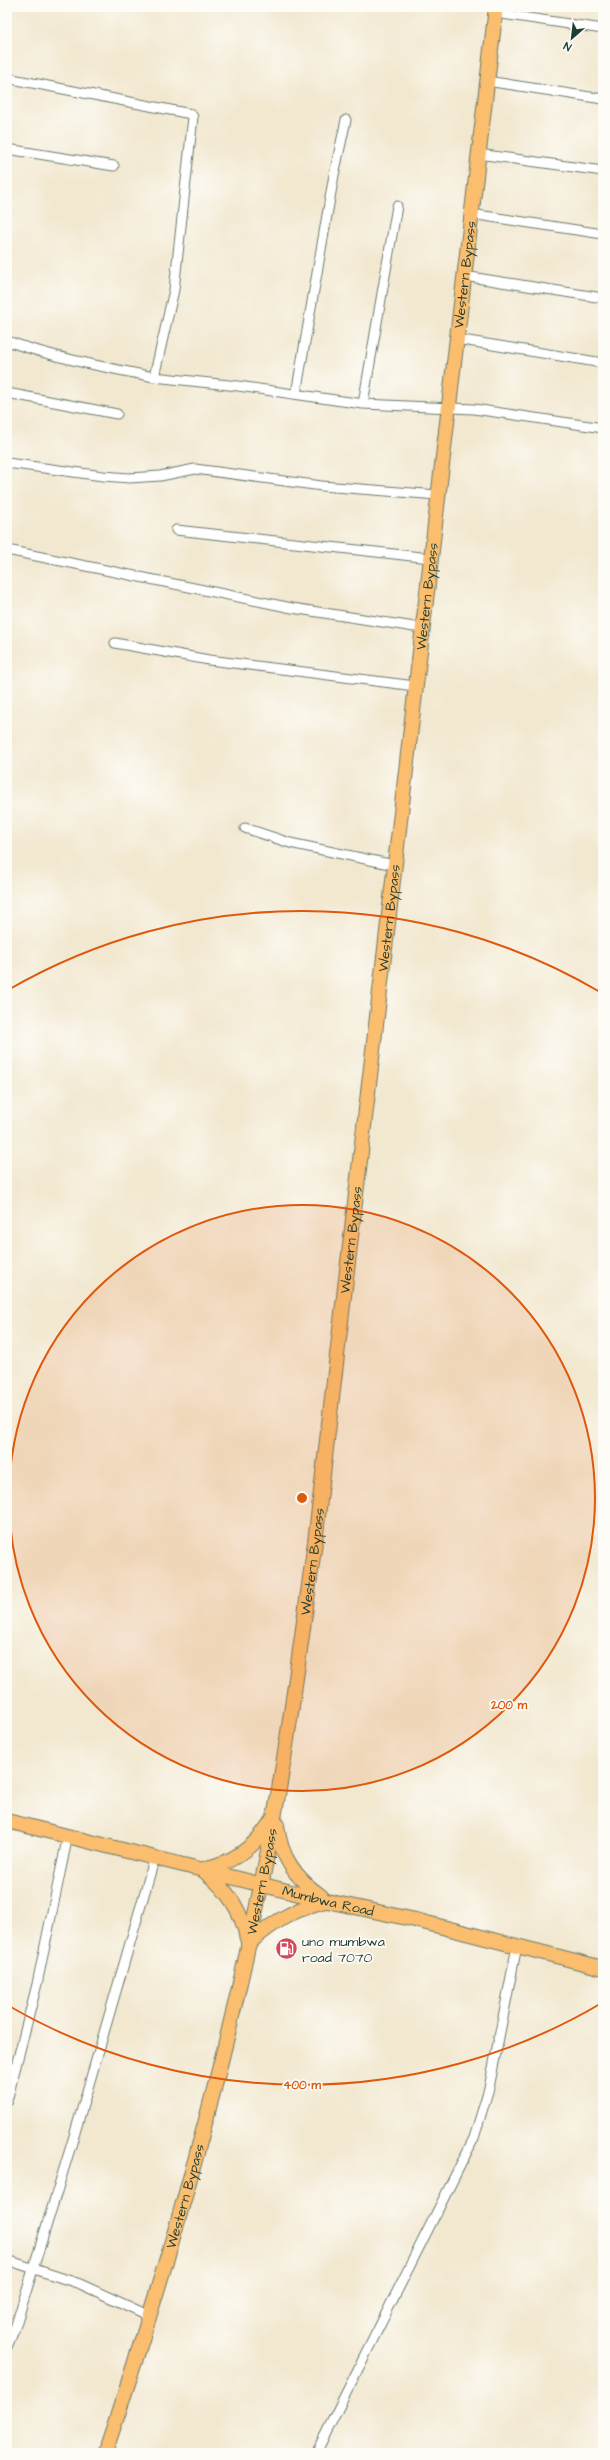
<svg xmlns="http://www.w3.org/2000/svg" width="610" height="2460" font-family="'Architects Daughter',sans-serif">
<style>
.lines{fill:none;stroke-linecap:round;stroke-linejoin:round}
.street-casing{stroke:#69796b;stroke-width:11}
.primary-casing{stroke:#69796b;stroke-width:16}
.street{stroke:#fff;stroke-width:9}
.primary{stroke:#fbbd6e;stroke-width:14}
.ring{fill:none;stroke:#de580e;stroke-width:2}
.labels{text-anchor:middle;stroke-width:3.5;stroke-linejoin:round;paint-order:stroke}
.street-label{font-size:14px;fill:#1f3d34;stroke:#fdfcf7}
.poi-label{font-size:14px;fill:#1f3d34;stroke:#fdfcf7;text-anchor:start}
.centre{fill:#de580e;stroke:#fdfcf7;stroke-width:2}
.ring-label{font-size:12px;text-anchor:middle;font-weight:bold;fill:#de580e;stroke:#fdfcf7;stroke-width:3.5;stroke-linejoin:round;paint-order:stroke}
</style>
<rect width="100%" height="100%" fill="#fdfcf7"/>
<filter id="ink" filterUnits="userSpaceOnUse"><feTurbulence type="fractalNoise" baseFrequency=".025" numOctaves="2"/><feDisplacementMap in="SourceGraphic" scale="8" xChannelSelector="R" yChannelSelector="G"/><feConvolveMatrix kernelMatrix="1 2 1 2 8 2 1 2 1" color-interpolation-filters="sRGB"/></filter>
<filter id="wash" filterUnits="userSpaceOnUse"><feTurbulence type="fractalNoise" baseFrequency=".012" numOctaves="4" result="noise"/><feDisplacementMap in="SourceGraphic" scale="16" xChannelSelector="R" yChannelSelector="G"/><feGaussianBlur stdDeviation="0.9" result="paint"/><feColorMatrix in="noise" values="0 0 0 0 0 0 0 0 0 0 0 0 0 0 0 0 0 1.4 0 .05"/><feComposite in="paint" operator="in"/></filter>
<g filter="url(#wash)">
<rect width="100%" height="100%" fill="#f2e8d0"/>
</g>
<g filter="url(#ink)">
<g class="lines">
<defs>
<path id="street" d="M495,13L603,29
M7,78L191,114L193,117L174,290L154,377C104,367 55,358 7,341
M487,81L603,99
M7,149L114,166
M478,154L603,171
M471,214L603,234
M464,276L603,298
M456,339L603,363
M154,377L238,386L363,404L474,409L603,428
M7,393L117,414
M296,394L334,175L346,120
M363,404L397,206
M7,463L103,476L129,478L160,476L195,469L322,486L438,495
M176,530L430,558
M7,550L292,608L421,628
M115,643L209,660L415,686
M245,828L290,843L394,865
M7,2101L37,1984L68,1835
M7,2260L80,2284L150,2316
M7,2347L15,2328L74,2136L155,1857
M316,2453L474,2138L489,2088L517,1946"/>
<g id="primary">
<path id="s1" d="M7,1821L327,1901L411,1919L603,1968"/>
<path d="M277,1825C280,1856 295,1878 321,1896"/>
<path d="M206,1868C235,1862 256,1846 272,1820"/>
<path d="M204,1871C227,1889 242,1910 247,1939"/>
<path d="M248,1944C272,1923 294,1909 325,1901"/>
<path id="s2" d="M105,2453C168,2266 223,2075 262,1881C285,1769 299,1655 315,1542L496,7"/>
</g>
</defs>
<use href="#street" class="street-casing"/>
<use href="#primary" class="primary-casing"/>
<use href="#street" class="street"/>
<use href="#primary" class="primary"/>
</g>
</g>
<circle cx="302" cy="1498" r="293" fill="#de580e" fill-opacity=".12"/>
<g class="ring">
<circle cx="302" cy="1498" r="293"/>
<path d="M600 2004A587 587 0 0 1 9 2006M8 990A587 587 0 0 1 600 992"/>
</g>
<defs>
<symbol id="fuel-disc" viewBox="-11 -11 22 22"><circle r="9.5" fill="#d1495b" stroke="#fdfcf7"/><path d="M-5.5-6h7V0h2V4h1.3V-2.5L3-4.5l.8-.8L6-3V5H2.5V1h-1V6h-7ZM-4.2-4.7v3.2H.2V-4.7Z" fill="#fff"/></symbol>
</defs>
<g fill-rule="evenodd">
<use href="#fuel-disc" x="274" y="1936" width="25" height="25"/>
</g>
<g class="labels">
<g class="street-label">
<text dy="5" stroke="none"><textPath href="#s2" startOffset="2213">Western Bypass</textPath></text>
<text dy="5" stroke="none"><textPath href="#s2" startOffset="1889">Western Bypass</textPath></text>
<text dy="5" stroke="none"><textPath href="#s2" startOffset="1565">Western Bypass</textPath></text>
<text dy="5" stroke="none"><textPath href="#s2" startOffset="1241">Western Bypass</textPath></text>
<text dy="5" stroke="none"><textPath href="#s2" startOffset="917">Western Bypass</textPath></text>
<text dy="5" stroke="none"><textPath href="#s2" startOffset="593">Western Bypass</textPath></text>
<text dy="5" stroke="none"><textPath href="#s1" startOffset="331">Mumbwa Road</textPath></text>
<text dy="5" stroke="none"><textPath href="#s2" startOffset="269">Western Bypass</textPath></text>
</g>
<g class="poi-label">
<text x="302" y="1946">uno mumbwa<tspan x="302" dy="16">road 7070</tspan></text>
</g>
</g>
<circle cx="302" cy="1498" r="6" class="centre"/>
<g class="ring-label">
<text x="509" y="1709">200 m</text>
<text x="302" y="2089">400 m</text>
</g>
<rect width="610" height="2460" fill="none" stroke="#fdfcf7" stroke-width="24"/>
<g transform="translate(572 38) rotate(208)" stroke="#fdfcf7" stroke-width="3" paint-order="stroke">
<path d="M0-3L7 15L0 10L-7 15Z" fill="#1f3d34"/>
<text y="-6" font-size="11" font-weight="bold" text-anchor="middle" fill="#1f3d34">N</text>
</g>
</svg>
